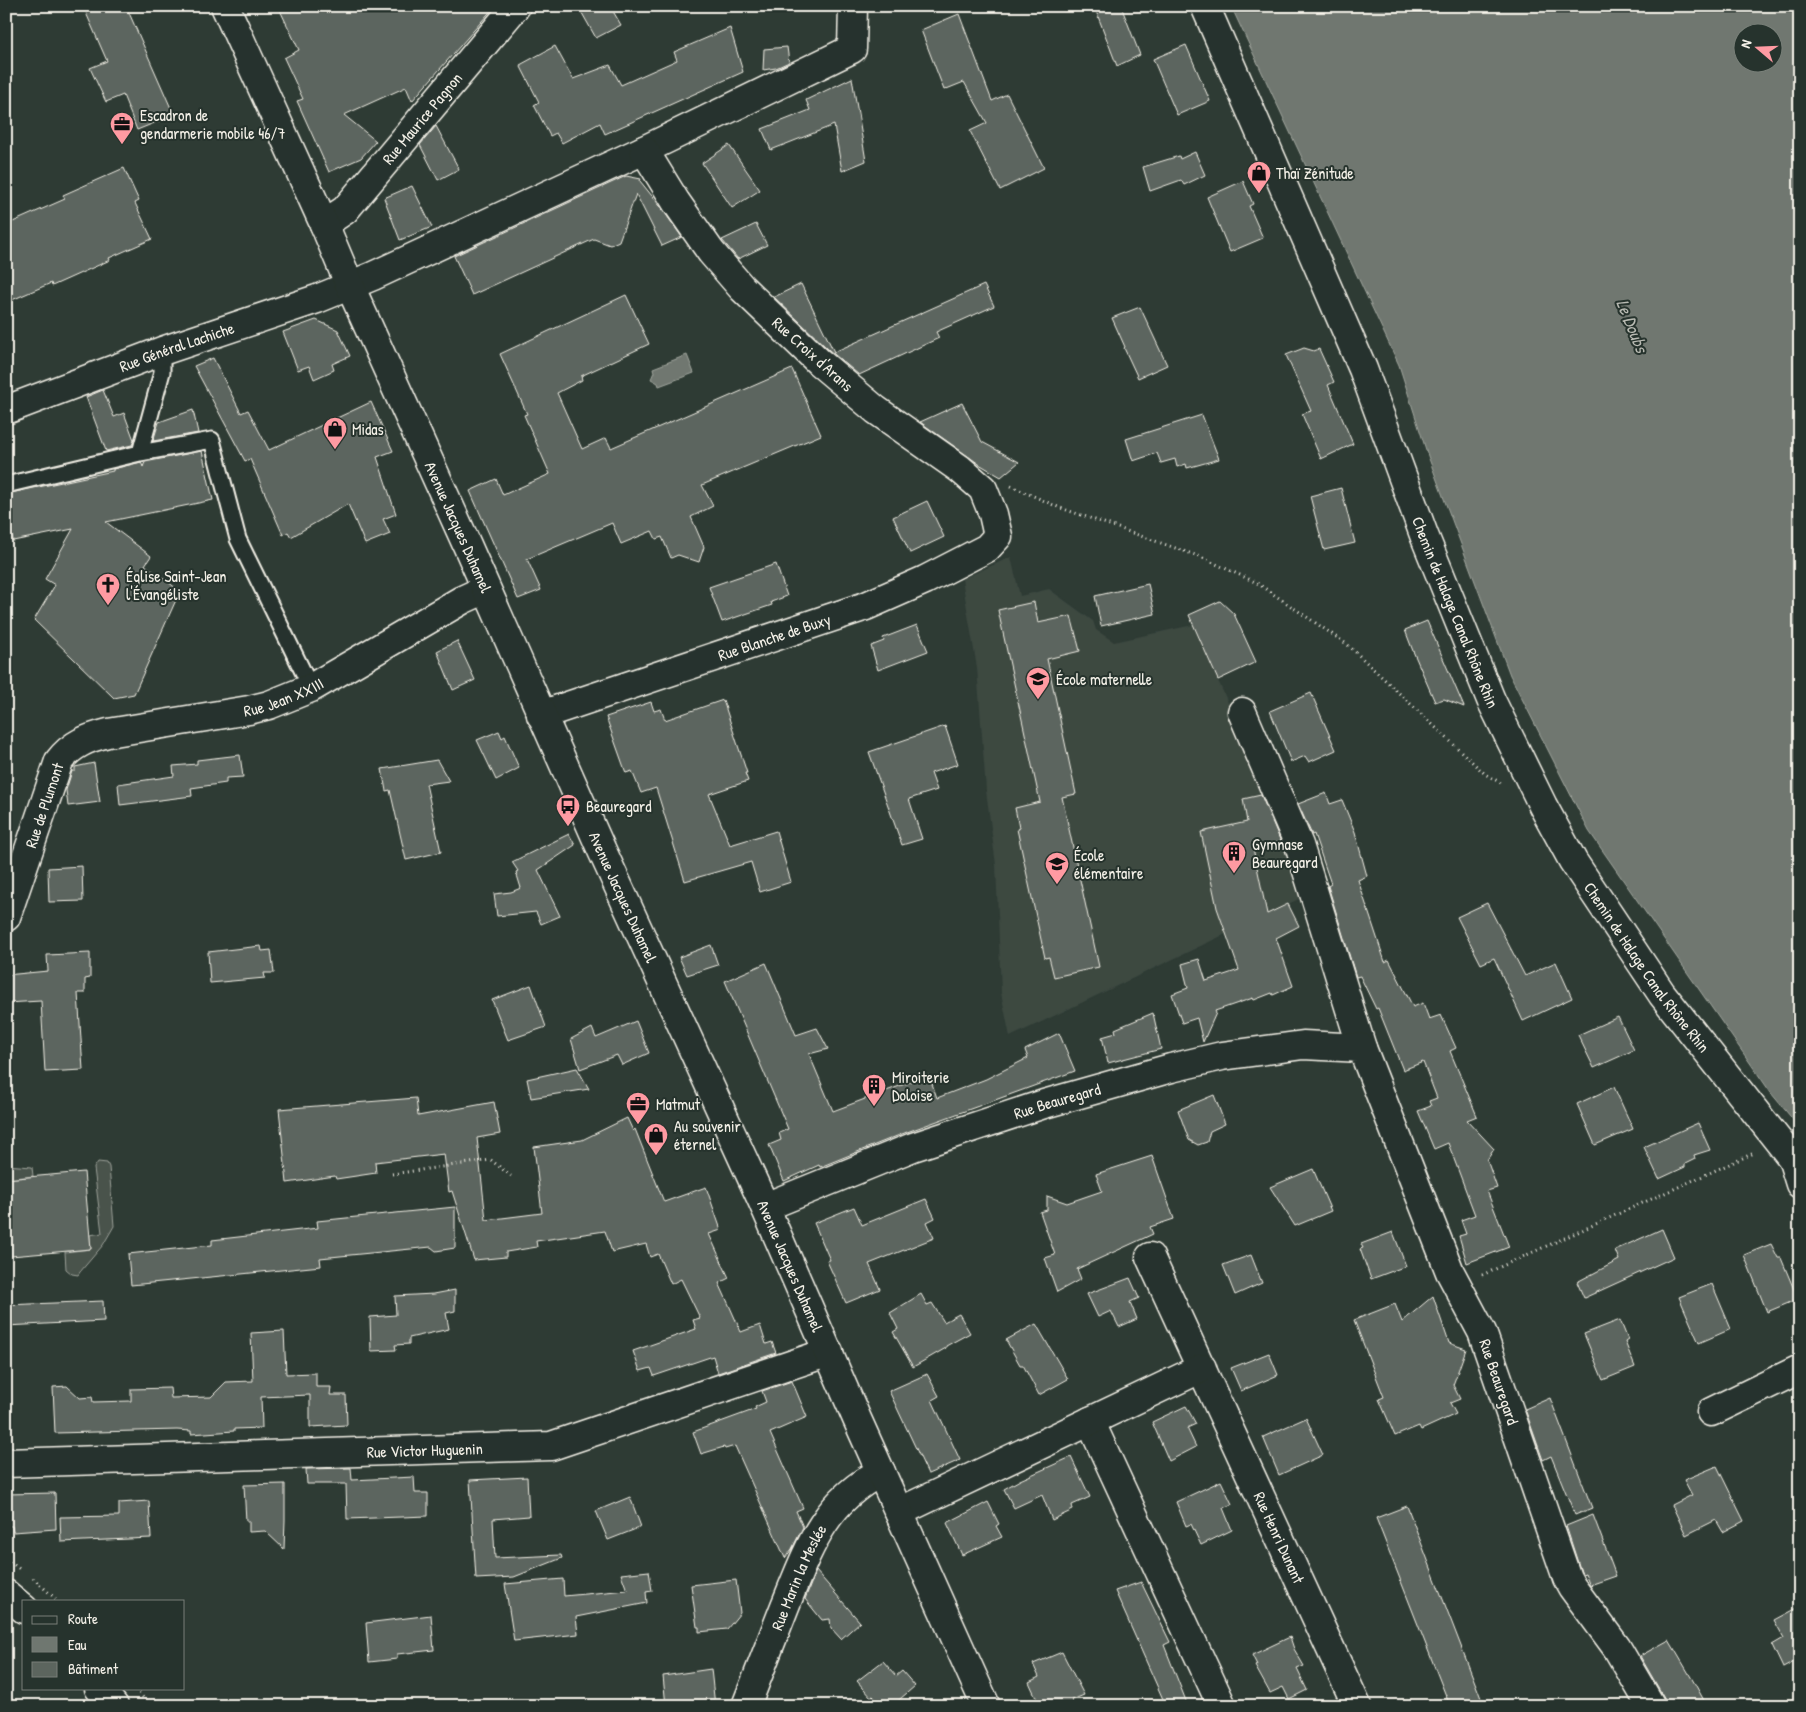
<svg xmlns="http://www.w3.org/2000/svg" width="1806" height="1712" font-family="'Patrick Hand',sans-serif">
<style>
.built{fill:#3c4841}
.green{fill:#48524c;stroke:#9ea29a}
.water{fill:#6f7770;stroke:#a4a8a0;fill-rule:evenodd}
.building{fill:#5c655e;stroke:#f4f1e8}
.lines{fill:none;stroke-linecap:round;stroke-linejoin:round}
.lane-casing{stroke:#f4f1e8;stroke-width:19}
.street-casing{stroke:#f4f1e8;stroke-width:31}
.secondary-casing{stroke:#f4f1e8;stroke-width:31}
.path{stroke:#f4f1e8;stroke-width:3;stroke-dasharray:1 4;stroke-linecap:butt}
.lane{stroke:#26332d;stroke-width:15}
.street{stroke:#26332d;stroke-width:28}
.secondary{stroke:#26332d;stroke-width:28}
.labels{text-anchor:middle;stroke-width:4;stroke-linejoin:round;paint-order:stroke}
.poi-label{font-size:16px;fill:#f4f1e8;stroke:#26332d;text-anchor:start}
.street-label{font-size:16px;fill:#f4f1e8;stroke:#26332d}
.water-label{font-size:18px;font-style:italic;fill:#b8bab2;stroke:#26332d}
</style>
<rect width="100%" height="100%" fill="#2e3b34"/>
<filter id="ink" filterUnits="userSpaceOnUse"><feTurbulence type="fractalNoise" baseFrequency=".02" numOctaves="2"/><feDisplacementMap in="SourceGraphic" scale="10" xChannelSelector="R" yChannelSelector="G"/><feConvolveMatrix kernelMatrix="1 2 1 2 8 2 1 2 1" color-interpolation-filters="sRGB"/></filter>
<g filter="url(#ink)">
<path class="built" d="M1011,557L1020,596L1049,589L1093,621L1096,630L1114,642L1193,625L1267,789L1305,896L1010,1037L1001,993L996,865L986,791L977,668L962,579Z"/>
<path class="green" d="M98,1162L107,1163L109,1167L114,1226L103,1245L80,1272L78,1275L72,1274L66,1269L65,1252L91,1249L90,1235L102,1233L94,1168Z
M6,1165L32,1167L33,1176L6,1179Z
M6,1199L11,1256H6Z"/>
<path class="water" d="M1231,6H1800V1128L1771,1093L1589,831L1510,675L1428,456L1399,365ZM1744,32H1774V62H1744Z
M687,355L694,373L659,386L658,383L651,379L654,372L653,368Z"/>
<path class="building" d="M83,6H126L174,115L137,130L123,95L106,102L90,68L107,61Z
M278,6H495L412,101L406,87L344,115L376,141L361,158L329,172L297,101L303,99L284,58L299,50Z
M578,6H610L621,25L596,38Z
M1094,6H1121L1140,55L1117,66Z
M959,14L992,101L1007,94L1044,168L1000,190L970,131L987,123L964,82L944,90L921,30Z
M730,28L743,72L605,134L600,123L562,143L556,133L550,136L534,105L539,102L520,65L555,46L573,79L610,65L621,85L677,60L674,52Z
M1186,45L1210,101L1177,115L1153,59Z
M787,47L789,62L776,68L763,70L764,49Z
M852,78L866,161L842,171L834,125L771,150L762,129L810,110L806,100Z
M436,126L459,169L438,180L420,145Z
M729,145L760,190L732,208L702,163Z
M1195,152L1205,175L1184,185L1181,180L1150,191L1143,167L1179,156L1180,159Z
M124,168L139,201L135,203L152,239L109,258L110,260L52,286L51,283L12,300L6,286V225L65,199L63,195Z
M626,176L641,179L640,181L660,206L682,237L662,246L636,194L619,241L610,245L594,239L472,295L454,256Z
M1243,181L1253,204L1249,206L1263,238L1230,252L1207,197Z
M412,186L432,227L400,240L384,198Z
M756,224L767,245L738,259L722,240Z
M801,284L834,352L984,285L994,306L936,332L939,338L859,375L829,350L774,297Z
M626,295L649,344L581,376L582,380L557,393L582,449L606,438L611,448L792,369L821,435L702,485L713,506L691,517L704,547L699,562L678,555L671,558L662,537L656,539L652,531L621,544L612,523L527,559L541,590L518,599L470,491L496,479L503,495L550,474L524,415L527,414L500,354Z
M1140,307L1167,365L1138,378L1124,348L1125,347L1112,318Z
M316,320L338,330L350,356L332,364L334,370L314,379L309,366L298,370L283,332Z
M1304,348L1314,351L1319,349L1334,382L1328,385L1353,444L1321,459L1302,414L1311,411L1286,355Z
M213,358L241,413L248,410L269,450L371,402L393,451L377,457L396,514L383,519L390,534L365,544L348,504L291,537L288,532L283,535L250,459L245,461L194,366Z
M103,390L114,417L124,413L134,440L132,445L106,451L86,397Z
M962,403L982,442L1019,462L1001,477L979,464L920,422Z
M193,410L198,433L153,441L159,422Z
M1202,415L1219,459L1187,468L1186,464L1177,467L1175,459L1161,463L1157,453L1133,461L1126,439Z
M202,451L213,500L106,522L151,556L145,565L180,591L134,694L114,698L34,620L55,585L45,579L73,529L13,541L6,508V494L113,471V469L141,462L143,467L145,462Z
M1341,488L1355,543L1324,550L1310,496Z
M927,501L944,537L910,553L893,517Z
M776,564L787,596L771,602L772,605L722,622L709,587Z
M1148,584L1155,614L1101,626L1095,596Z
M1220,601L1234,614L1256,662L1218,680L1189,615Z
M1034,602L1038,623L1071,616L1080,651L1047,659L1076,794L1062,797L1099,967L1054,977L1049,957L1045,958L1017,829L1019,828L1015,808L1040,802L998,610Z
M1427,621L1464,707L1444,699L1435,702L1413,651L1405,630Z
M917,625L928,651L878,670L871,646L884,641L883,638Z
M457,641L475,680L453,690L437,651Z
M1311,693L1336,750L1309,762L1305,756L1291,762L1270,711Z
M723,700L747,773H745L748,781L709,794L730,845L776,831L791,882L760,892L751,862L685,881L656,788L641,793L632,771L626,773L606,717L651,702L654,711L661,709L665,720Z
M945,726L958,764L931,773L937,790L909,799L922,839L902,845L869,752Z
M499,731L502,738L505,736L519,768L496,780L477,740Z
M240,755L243,777L226,778V783L191,788L192,796L120,805L118,784L174,776L173,766L197,764V760Z
M437,760L449,781L426,784L441,852L406,860L390,790L386,791L382,769Z
M94,763L100,802L68,806L66,790L72,771H75V767Z
M1326,793L1330,804L1342,800L1355,832L1367,876L1358,880L1385,962L1389,960L1413,1007L1423,1003L1429,1019L1441,1015L1456,1048L1450,1051L1477,1116L1467,1120L1494,1149L1487,1160L1497,1188L1487,1191L1509,1247L1467,1263L1459,1236L1466,1234L1461,1220L1475,1215L1448,1143L1434,1149L1418,1111L1431,1106L1429,1101L1437,1098L1423,1062L1403,1070L1378,1008L1376,1009L1360,976L1356,977L1328,886L1331,884L1314,834L1312,835L1298,804Z
M1261,795L1281,842L1253,848L1267,914L1288,904L1299,926L1276,938L1293,986L1273,995L1272,993L1254,1000L1253,998L1215,1011L1216,1013L1203,1042L1197,1018L1182,1023L1172,994L1188,988L1182,964L1199,959L1206,981L1239,970L1217,908L1201,832L1247,822L1243,799Z
M569,834L575,845L538,870L560,916L541,924L536,912L497,916L494,894L511,892L521,888L516,872L518,871L512,862Z
M82,866L83,901L49,902L48,868Z
M1487,903L1525,976L1556,962L1572,998L1523,1021L1494,958L1481,964L1457,917Z
M711,945L718,965L687,975L679,957Z
M261,946L262,951L271,950L274,973H264L265,978L210,983L208,952Z
M90,953V978L85,979V993H78L83,1070L45,1072L41,1001L6,1003V975L48,971L47,955Z
M766,963L796,1035L817,1028L828,1049L809,1054L833,1111L929,1075L937,1098L986,1079L1028,1058L1025,1050L1059,1033L1075,1071L907,1132L820,1167L819,1165L784,1181L769,1145L781,1140L779,1133L788,1129L725,981Z
M531,985L546,1027L508,1040L492,1000Z
M1153,1013L1161,1049L1108,1063L1102,1037L1116,1033L1115,1029Z
M1618,1017L1634,1050L1594,1068L1578,1035Z
M636,1021L649,1053L622,1065L617,1055L580,1069L571,1039L592,1028L596,1038Z
M577,1068L589,1089L531,1098L527,1079Z
M1614,1087L1633,1129L1595,1145L1577,1104Z
M1214,1095L1225,1124L1210,1131L1207,1142L1198,1145L1189,1140L1178,1110Z
M416,1098L418,1116L494,1102L500,1134L477,1138L486,1220L542,1213L534,1147L582,1140L627,1118L633,1131L635,1129L664,1202L706,1187L721,1230L709,1234L729,1278L719,1283L729,1305L741,1332L760,1325L766,1344L772,1342L776,1353L718,1373L713,1356L654,1376L651,1368L640,1371L633,1351L696,1329L693,1320L700,1318L681,1279L671,1284L658,1254L650,1257L646,1244L612,1252L605,1231L536,1241L537,1247L506,1252V1257L474,1260L452,1191L449,1192L444,1154L375,1162L376,1173L336,1179L335,1176L287,1183L279,1109Z
M1698,1123L1710,1150L1694,1155L1695,1159L1685,1164V1167L1659,1179L1644,1147Z
M1152,1156L1174,1219L1150,1227L1153,1234L1077,1269L1081,1279L1057,1292L1045,1258L1055,1255L1040,1212L1047,1210V1196L1067,1203L1102,1191L1096,1174Z
M1313,1169L1331,1211L1295,1226L1270,1187Z
M84,1172L91,1249L11,1256L6,1199V1179Z
M926,1199L935,1218L927,1222L934,1238L869,1264L880,1289L846,1303L827,1261L830,1260L814,1223L854,1207L862,1225Z
M455,1207V1248L436,1251L431,1247L320,1258L321,1266L131,1285L128,1254L212,1245V1240L318,1228L317,1221Z
M1662,1229L1674,1257L1584,1298L1577,1282L1619,1260L1615,1250Z
M1393,1232L1406,1266L1371,1279L1360,1249L1363,1248L1361,1244Z
M1771,1244L1778,1258H1781L1798,1299L1767,1312L1744,1255Z
M1251,1255L1262,1283L1235,1295L1223,1265Z
M1130,1278L1139,1298L1130,1302L1137,1319L1119,1327L1111,1311L1098,1317L1087,1294Z
M1712,1284L1731,1329L1699,1343L1679,1297Z
M455,1290V1311L446,1313L449,1329L409,1338V1344L395,1345L396,1350L371,1351L370,1317L396,1315L395,1296L434,1294Z
M921,1294L927,1305L932,1303L944,1322L959,1314L970,1333L946,1346V1348L913,1367L893,1332L898,1329L890,1313Z
M1433,1296L1449,1343L1466,1349L1453,1385L1460,1399L1450,1403L1456,1414L1421,1430L1419,1426L1395,1436L1379,1399L1384,1397L1354,1320L1395,1304L1402,1322Z
M103,1301L104,1321L6,1326V1305Z
M1620,1320L1628,1340L1625,1342L1635,1367L1603,1380L1584,1334Z
M1036,1324L1068,1379L1039,1395L1023,1365H1020L1006,1340Z
M284,1331L286,1374L316,1373V1387H331L330,1395H346L347,1425L310,1427V1395L261,1397L262,1428L234,1429V1431L191,1434V1431L177,1430L55,1433L53,1387L67,1386L80,1398L92,1397L93,1402L131,1401V1389L170,1388L171,1398L211,1397L226,1382L253,1381L251,1333Z
M1269,1353L1278,1375L1241,1391L1231,1368Z
M927,1374L939,1396L932,1400L960,1460L928,1474L889,1391Z
M792,1381L807,1417L770,1433L803,1508L796,1511L803,1527L792,1549L785,1558L735,1446L725,1449L724,1447L701,1454L693,1432L756,1409L755,1407L766,1402L762,1391Z
M1550,1398L1592,1508L1575,1515L1551,1456L1543,1460L1525,1409Z
M1186,1406L1196,1424L1187,1428L1196,1447L1169,1461L1152,1422Z
M1306,1418L1323,1455L1279,1475L1263,1437Z
M1071,1457L1090,1497L1072,1505L1073,1510L1052,1520L1042,1495L1014,1508L1004,1489L1020,1480Z
M1717,1466L1744,1521L1723,1532L1716,1520L1686,1535L1672,1505L1692,1495L1684,1480Z
M351,1468L352,1480L414,1477L415,1493H428V1516L347,1519L346,1484H307L306,1469Z
M527,1477L529,1516L493,1519L495,1558L561,1555L562,1558L514,1577L476,1579L470,1480Z
M1221,1481L1232,1504L1223,1508L1232,1530L1201,1545L1191,1524L1186,1526L1176,1502Z
M285,1484V1520L284,1549L265,1531L249,1532V1521H246L244,1485Z
M55,1493L56,1529L13,1532L12,1526H6V1494Z
M630,1497L641,1527L608,1540L596,1511Z
M149,1501L151,1538L61,1542L60,1517L119,1516V1503Z
M988,1502L999,1524L996,1526L1002,1537L962,1555L947,1523Z
M1407,1506L1484,1706H1450L1376,1518Z
M1593,1515L1616,1576L1590,1585L1585,1573L1582,1574L1581,1572L1566,1526Z
M649,1571L652,1591L646,1592L647,1603L576,1617L578,1634L514,1641L505,1584L563,1579L564,1596L627,1590L621,1574Z
M816,1571L860,1622L841,1639L831,1628L830,1619L822,1620L805,1599Z
M736,1580L740,1613L727,1629L699,1632V1627H697L691,1585Z
M1141,1582L1170,1642L1164,1645L1188,1706H1166L1115,1591Z
M1800,1606V1669L1796,1661L1783,1668L1772,1645L1784,1638L1774,1620Z
M431,1615L434,1650L397,1654V1659L369,1662L366,1623Z
M1290,1637L1294,1649L1304,1666L1297,1669L1307,1690L1289,1699L1283,1687L1270,1693L1255,1666L1257,1665L1252,1655Z
M1669,1640L1695,1684L1707,1706H1669L1640,1656Z
M1062,1652L1084,1695L1072,1700L1074,1706H1040L1029,1682L1039,1677L1033,1664Z
M883,1661L896,1676L902,1671L915,1686L892,1706H882L873,1696L871,1697L857,1681Z
M711,1669L715,1706H666L663,1676Z"/>
<g class="lines">
<defs>
<path id="lane" d="M140,453L162,372V351
M6,485L140,453L212,440L238,539L311,688"/>
<g id="street">
<path id="s1" d="M1205,6L1363,369L1424,535L1491,700L1543,806L1573,861L1662,994L1792,1158L1800,1184"/>
<path id="s2" d="M324,224L345,210L516,6"/>
<path id="s3" d="M6,410L162,351L317,299L373,276L644,150L852,49L853,6"/>
<path d="M1242,712L1299,845L1362,1048"/>
<path id="s4" d="M541,715L866,606L925,580L987,548L998,536L993,514L983,489L960,469L876,410L819,362L742,288L711,252L676,202L644,150"/>
<path id="s5" d="M6,917L59,761C72,744 88,738 108,733L249,710L269,705L311,688L462,600L486,589"/>
<path id="s6" d="M765,1207L913,1147L1044,1104L1171,1068L1222,1056L1303,1045L1362,1048L1450,1272L1482,1332L1567,1578L1572,1587L1617,1648L1651,1706"/>
<path id="s7" d="M1150,1257L1357,1706"/>
<path d="M1711,1412L1800,1369"/>
<path d="M1090,1421L1222,1706"/>
<path id="s8" d="M6,1463L551,1446L829,1352"/>
<path d="M899,1512L1202,1368"/>
<path id="s9" d="M746,1706C759,1672 772,1639 785,1606C808,1550 823,1502 881,1472"/>
</g>
<g id="secondary">
<path id="s10" d="M225,6L324,224L350,286L467,545L599,844L765,1207L857,1419L986,1706"/>
<path d="M6,1594L24,1609"/>
<path d="M99,1688L114,1706"/>
</g>
</defs>
<use href="#lane" class="lane-casing"/>
<use href="#street" class="street-casing"/>
<use href="#secondary" class="secondary-casing"/>
<path class="path" d="M1011,486L1058,507L1201,557L1257,583L1348,645L1485,774L1501,783
M392,1174L491,1160L511,1176
M1482,1275L1754,1153
M6,1559L21,1570
M33,1578L58,1601
M139,1693L150,1706"/>
<use href="#lane" class="lane"/>
<use href="#street" class="street"/>
<use href="#secondary" class="secondary"/>
</g>
</g>
<defs>
<symbol id="office-pin" viewBox="-11 -11 22 30"><path d="M0 17L-7.5 6A9.5 9.5 0 1 1 7.5 6Z" fill="#ff9aa2" stroke="#26332d"/><path d="M-6-3h4V-5.5h4V-3h4V5H-6ZM-1-4.5V-3h2v-1.5ZM-6 0V1H6V0Z" fill="#111"/></symbol>
<symbol id="shop-pin" viewBox="-11 -11 22 30"><path d="M0 17L-7.5 6A9.5 9.5 0 1 1 7.5 6Z" fill="#ff9aa2" stroke="#26332d"/><path d="M-5-2.5h2.3a2.7 3.5 0 0 1 5.4 0H5L5.5 6h-11ZM-1.5-2.5h3a1.5 2.3 0 0 0-3 0Z" fill="#111"/></symbol>
<symbol id="church-pin" viewBox="-11 -11 22 30"><path d="M0 17L-7.5 6A9.5 9.5 0 1 1 7.5 6Z" fill="#ff9aa2" stroke="#26332d"/><path d="M-1.2-6h2.4v3.5h3.3v2.4h-3.3V6h-2.4V-.1h-3.3v-2.4h3.3Z" fill="#111"/></symbol>
<symbol id="school-pin" viewBox="-11 -11 22 30"><path d="M0 17L-7.5 6A9.5 9.5 0 1 1 7.5 6Z" fill="#ff9aa2" stroke="#26332d"/><path d="M0-5L7-2L0 1L-7-2ZM-4 1L0 2.5L4 1V4Q0 6-4 4Z" fill="#111"/></symbol>
<symbol id="bus-pin" viewBox="-11 -11 22 30"><path d="M0 17L-7.5 6A9.5 9.5 0 1 1 7.5 6Z" fill="#ff9aa2" stroke="#26332d"/><path d="M-5-6H5V4H4V6H2V4H-2V6H-4V4H-5ZM-3.5-4V0h7V-4ZM-3.5 1.2v1.5H-2V1.2ZM2 1.2v1.5H3.5V1.2Z" fill="#111"/></symbol>
<symbol id="building-pin" viewBox="-11 -11 22 30"><path d="M0 17L-7.5 6A9.5 9.5 0 1 1 7.5 6Z" fill="#ff9aa2" stroke="#26332d"/><path d="M-4-6H4V6H1V3H-1V6H-4ZM-2.5-4.3h1.7v1.8h-1.7ZM.8-4.3h1.7v1.8H.8ZM-2.5-1h1.7V.8h-1.7ZM.8-1h1.7V.8H.8Z" fill="#111"/></symbol>
</defs>
<g fill-rule="evenodd">
<use href="#office-pin" x="108" y="110" width="28" height="38"/>
<use href="#shop-pin" x="1245" y="159" width="28" height="38"/>
<use href="#shop-pin" x="321" y="415" width="28" height="38"/>
<use href="#church-pin" x="94" y="571" width="28" height="38"/>
<use href="#school-pin" x="1024" y="665" width="28" height="38"/>
<use href="#bus-pin" x="554" y="792" width="28" height="38"/>
<use href="#building-pin" x="1220" y="839" width="28" height="38"/>
<use href="#school-pin" x="1043" y="850" width="28" height="38"/>
<use href="#building-pin" x="860" y="1072" width="28" height="38"/>
<use href="#office-pin" x="624" y="1090" width="28" height="38"/>
<use href="#shop-pin" x="642" y="1121" width="28" height="38"/>
</g>
<g class="labels">
<g class="poi-label">
<text x="140" y="121">Escadron de<tspan x="140" dy="18">gendarmerie mobile 46/7</tspan></text>
<text x="1276" y="179">Thaï Zénitude</text>
<text x="352" y="435">Midas</text>
<text x="126" y="582">Église Saint-Jean<tspan x="126" dy="18">l'Évangéliste</tspan></text>
<text x="1056" y="685">École maternelle</text>
<text x="586" y="812">Beauregard</text>
<text x="1252" y="850">Gymnase<tspan x="1252" dy="18">Beauregard</tspan></text>
<text x="1074" y="861">École<tspan x="1074" dy="18">élémentaire</tspan></text>
<text x="892" y="1083">Miroiterie<tspan x="892" dy="18">Doloise</tspan></text>
<text x="656" y="1110">Matmut</text>
<text x="674" y="1132">Au souvenir<tspan x="674" dy="18">éternel</tspan></text>
</g>
<g class="street-label">
<text dy="6" stroke="none"><textPath href="#s2" startOffset="145">Rue Maurice Pagnon</textPath></text>
<text dy="6" stroke="none"><textPath href="#s3" startOffset="182">Rue Général Lachiche</textPath></text>
<text transform="translate(813 354) rotate(42)" y="6">Rue Croix d'Arans</text>
<text dy="6" stroke="none"><textPath href="#s10" startOffset="571">Avenue Jacques Duhamel</textPath></text>
<text dy="6" stroke="none"><textPath href="#s1" startOffset="656">Chemin de Halage Canal Rhône Rhin</textPath></text>
<text dy="6" stroke="none"><textPath href="#s4" startOffset="246">Rue Blanche de Buxy</textPath></text>
<text dy="6" stroke="none"><textPath href="#s5" startOffset="402">Rue Jean XXIII</textPath></text>
<text dy="6" stroke="none"><textPath href="#s5" startOffset="118">Rue de Plumont</textPath></text>
<text dy="6" stroke="none"><textPath href="#s10" startOffset="976">Avenue Jacques Duhamel</textPath></text>
<text dy="6" stroke="none"><textPath href="#s1" startOffset="1061">Chemin de Halage Canal Rhône Rhin</textPath></text>
<text dy="6" stroke="none"><textPath href="#s6" startOffset="311">Rue Beauregard</textPath></text>
<text dy="6" stroke="none"><textPath href="#s10" startOffset="1381">Avenue Jacques Duhamel</textPath></text>
<text dy="6" stroke="none"><textPath href="#s6" startOffset="984">Rue Beauregard</textPath></text>
<text dy="6" stroke="none"><textPath href="#s8" startOffset="419">Rue Victor Huguenin</textPath></text>
<text dy="6" stroke="none"><textPath href="#s7" startOffset="309">Rue Henri Dunant</textPath></text>
<text dy="6" stroke="none"><textPath href="#s9" startOffset="139">Rue Marin la Meslée</textPath></text>
</g>
<g class="water-label">
<text transform="translate(1632 326) rotate(68)" y="6">Le Doubs</text>
</g>
</g>
<rect width="1806" height="1712" fill="none" stroke="#26332d" stroke-width="25"/>
<rect x="12" y="12" width="1781" height="1687" fill="none" stroke="#f4f1e8" stroke-width="2" filter="url(#ink)"/>
<rect x="22" y="1600" width="162" height="90" fill="#26332d" stroke="#787f78"/>
<rect x="32" y="1616" width="25" height="8" fill="#26332d" stroke="#787f78"/>
<text x="68" y="1624" font-size="15" fill="#f4f1e8">Route</text>
<rect x="32" y="1637" width="25" height="15" fill="#6f7770" stroke="#787f78"/>
<text x="68" y="1650" font-size="15" fill="#f4f1e8">Eau</text>
<rect x="32" y="1662" width="25" height="15" fill="#5c655e" stroke="#787f78"/>
<text x="68" y="1674" font-size="15" fill="#f4f1e8">Bâtiment</text>
<g transform="translate(1758 48) rotate(289)"><circle r="24" fill="#26332d" stroke="#787f78"/>
<path d="M0-4L9 19L0 12L-9 19Z" fill="#ff9aa2"/>
<text y="-8" font-size="14" font-weight="bold" text-anchor="middle" fill="#f4f1e8">N</text>
</g>
</svg>
